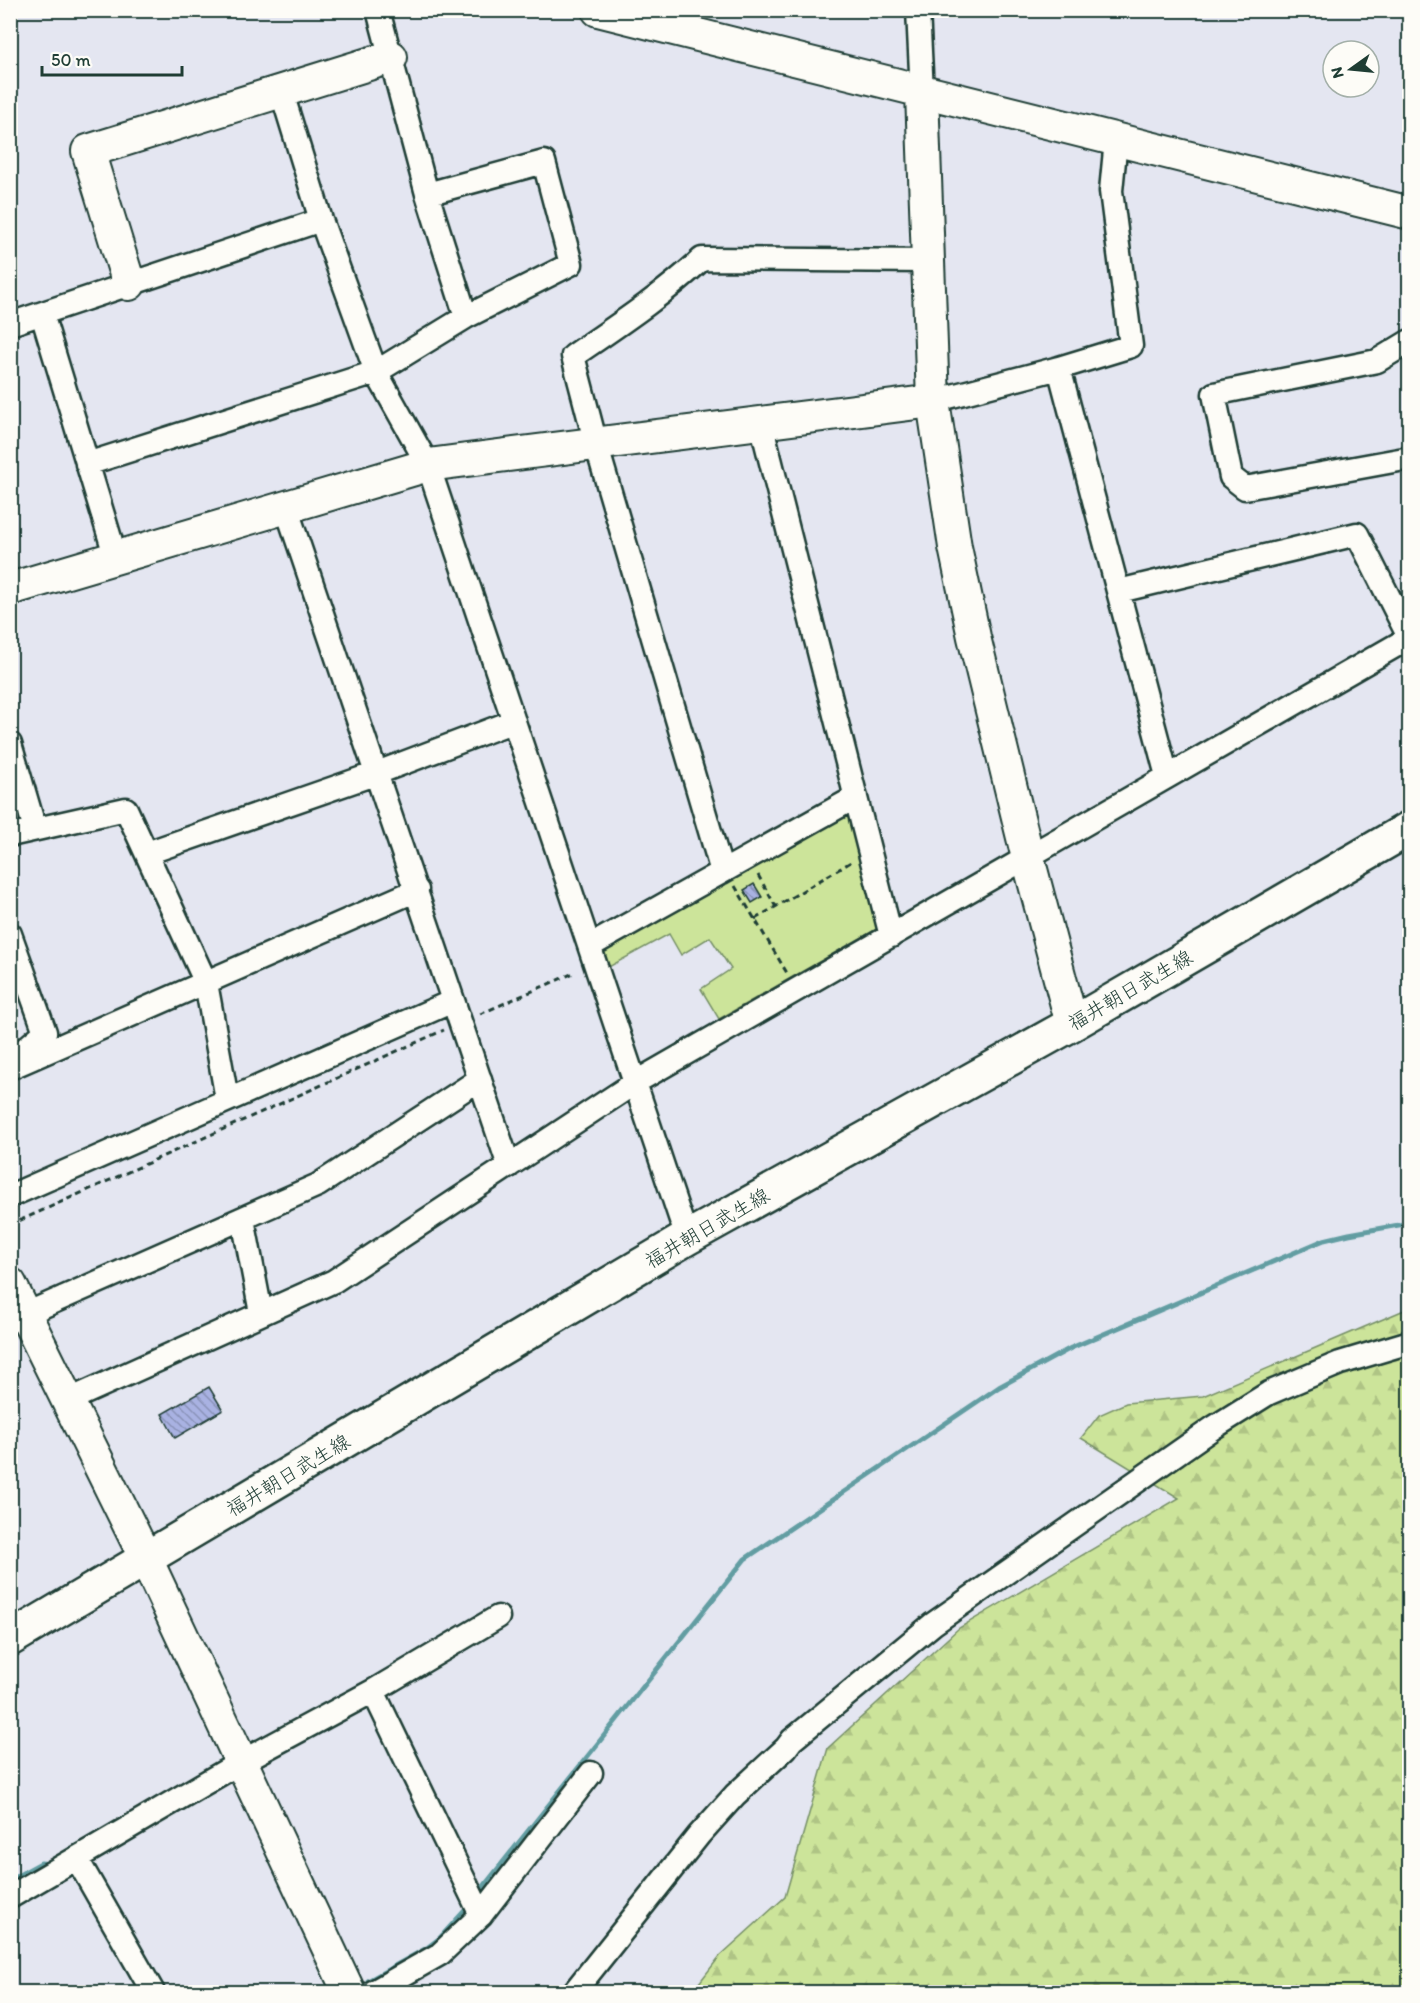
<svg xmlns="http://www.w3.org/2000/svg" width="1420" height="2003" font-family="Itim,'Klee One',sans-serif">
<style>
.forest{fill:url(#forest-firs);stroke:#769067;stroke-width:1.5}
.park{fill:#cce49a;stroke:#769067;stroke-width:1.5}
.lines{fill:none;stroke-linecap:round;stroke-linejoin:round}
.stream{stroke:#629da2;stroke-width:5}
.building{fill:url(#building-back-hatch);stroke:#1f3d34;stroke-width:1.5}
.street-casing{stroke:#1f3d34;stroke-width:27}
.secondary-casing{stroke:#1f3d34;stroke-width:36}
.primary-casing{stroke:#1f3d34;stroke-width:38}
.path{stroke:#1f3d34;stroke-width:3;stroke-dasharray:6 4.5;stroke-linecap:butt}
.street{stroke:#fdfcf7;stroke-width:22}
.secondary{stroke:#fdfcf7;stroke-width:32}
.primary{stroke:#fdfcf7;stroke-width:33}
.labels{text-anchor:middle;stroke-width:4.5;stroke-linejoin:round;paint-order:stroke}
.street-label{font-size:20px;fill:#1f3d34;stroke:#fdfcf7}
</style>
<defs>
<pattern id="forest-firs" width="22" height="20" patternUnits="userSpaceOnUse" patternTransform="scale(1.5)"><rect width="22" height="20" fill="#cce49a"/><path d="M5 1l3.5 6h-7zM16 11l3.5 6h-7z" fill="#afc485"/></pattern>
<pattern id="building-back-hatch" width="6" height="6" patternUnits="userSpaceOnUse" patternTransform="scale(1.5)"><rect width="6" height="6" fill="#a9b2e2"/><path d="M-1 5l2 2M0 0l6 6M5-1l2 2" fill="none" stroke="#8992b8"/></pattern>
</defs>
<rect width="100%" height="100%" fill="#e4e6f1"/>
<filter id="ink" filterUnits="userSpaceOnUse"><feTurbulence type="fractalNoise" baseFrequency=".0167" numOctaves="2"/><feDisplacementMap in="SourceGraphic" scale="12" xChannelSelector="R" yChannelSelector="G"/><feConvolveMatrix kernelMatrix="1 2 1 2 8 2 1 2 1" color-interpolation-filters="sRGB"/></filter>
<g filter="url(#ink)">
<path class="forest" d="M1409,1308V1992H692L720,1956L785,1897L828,1748L959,1628L1179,1498L1081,1438L1099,1415L1126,1403L1203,1396Z"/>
<path class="park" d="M851,812L880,927L719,1019L701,989L731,969L710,937L681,955L669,934L605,969L598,952Z"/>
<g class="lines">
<path class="stream" d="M10,1880L41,1863L51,1864
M477,1895L745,1559L999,1387L1071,1348L1324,1240L1349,1234L1410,1223
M368,1981L427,1948L440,1938L470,1905"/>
</g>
<path class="building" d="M754,884L762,897L752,903L744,890Z
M209,1387L223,1410L175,1438L162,1414Z"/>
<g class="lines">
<defs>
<path id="street" d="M378,10L427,194L466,317
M918,10L922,93
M281,90L321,220L376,372L428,465L687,1238
M42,314L116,558
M10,324L321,220
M1410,341L1377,361L1214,394L1231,477L1245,488L1410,458
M1059,368L1167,776
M933,401L1059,368L1131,346L1111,191L1116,140
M761,423L891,936
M87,464L376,372L466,317L571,264L544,162L427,194
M286,507L509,1166
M1119,591L1357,534L1410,639
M10,744L35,829
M10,835L126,809L206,983L227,1099
M147,853L377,773L514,721
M722,872L596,444L573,356C618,325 662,296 702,259L927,261
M10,934L45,1032L12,1060
M590,946L856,797
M10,1068L417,890
M10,1196L453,1001
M243,1219L261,1313
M10,1321L318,1185L480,1079
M67,1401L334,1281L636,1082L1409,638
M373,1691L481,1915
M77,1859L153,1992
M10,1897L241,1762L373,1691L498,1617
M373,1992L440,1954L481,1915L591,1773
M574,1992L699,1835L735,1795L786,1748L792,1740L933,1624L1213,1428L1269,1393L1340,1363L1410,1342"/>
<path id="secondary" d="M598,10L1410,213
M922,93L933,401L955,547L974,637L1028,858L1072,1024
M129,284L88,151L391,57
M10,589L428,465L933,401
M10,1284L146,1559L349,1992"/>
<path id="primary" d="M10,1639L687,1238L1072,1024L1410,828"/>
</defs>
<use href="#street" class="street-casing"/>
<use href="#secondary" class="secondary-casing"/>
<use href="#primary" class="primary-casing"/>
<path class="path" d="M758,875L776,907
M735,886L787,973
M755,919L851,862
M480,1014L576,972
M10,1225L444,1030"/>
<use href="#street" class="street"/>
<use href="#secondary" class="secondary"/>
<use href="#primary" class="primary"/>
</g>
</g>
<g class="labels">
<g class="street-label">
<text transform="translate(1130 990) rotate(-30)" y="7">福井朝日武生線</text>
<text transform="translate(707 1228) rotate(-30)" y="7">福井朝日武生線</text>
<text transform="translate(288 1475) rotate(-31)" y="7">福井朝日武生線</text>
</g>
</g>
<rect width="1420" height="2003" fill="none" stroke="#fdfcf7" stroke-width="36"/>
<rect x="18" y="18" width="1384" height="1967" fill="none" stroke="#1f3d34" stroke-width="2" filter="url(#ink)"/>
<g transform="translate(1351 69) rotate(255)"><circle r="28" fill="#fdfcf7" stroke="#a4b0a9" stroke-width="1.5"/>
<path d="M0-4.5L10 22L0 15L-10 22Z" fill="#1f3d34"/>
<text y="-9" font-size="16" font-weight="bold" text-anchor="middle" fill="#1f3d34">N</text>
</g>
<path d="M42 66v9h140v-9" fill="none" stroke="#1f3d34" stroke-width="3"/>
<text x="51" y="66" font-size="18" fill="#1f3d34" stroke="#fdfcf7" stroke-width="4.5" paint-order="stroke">50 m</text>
</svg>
